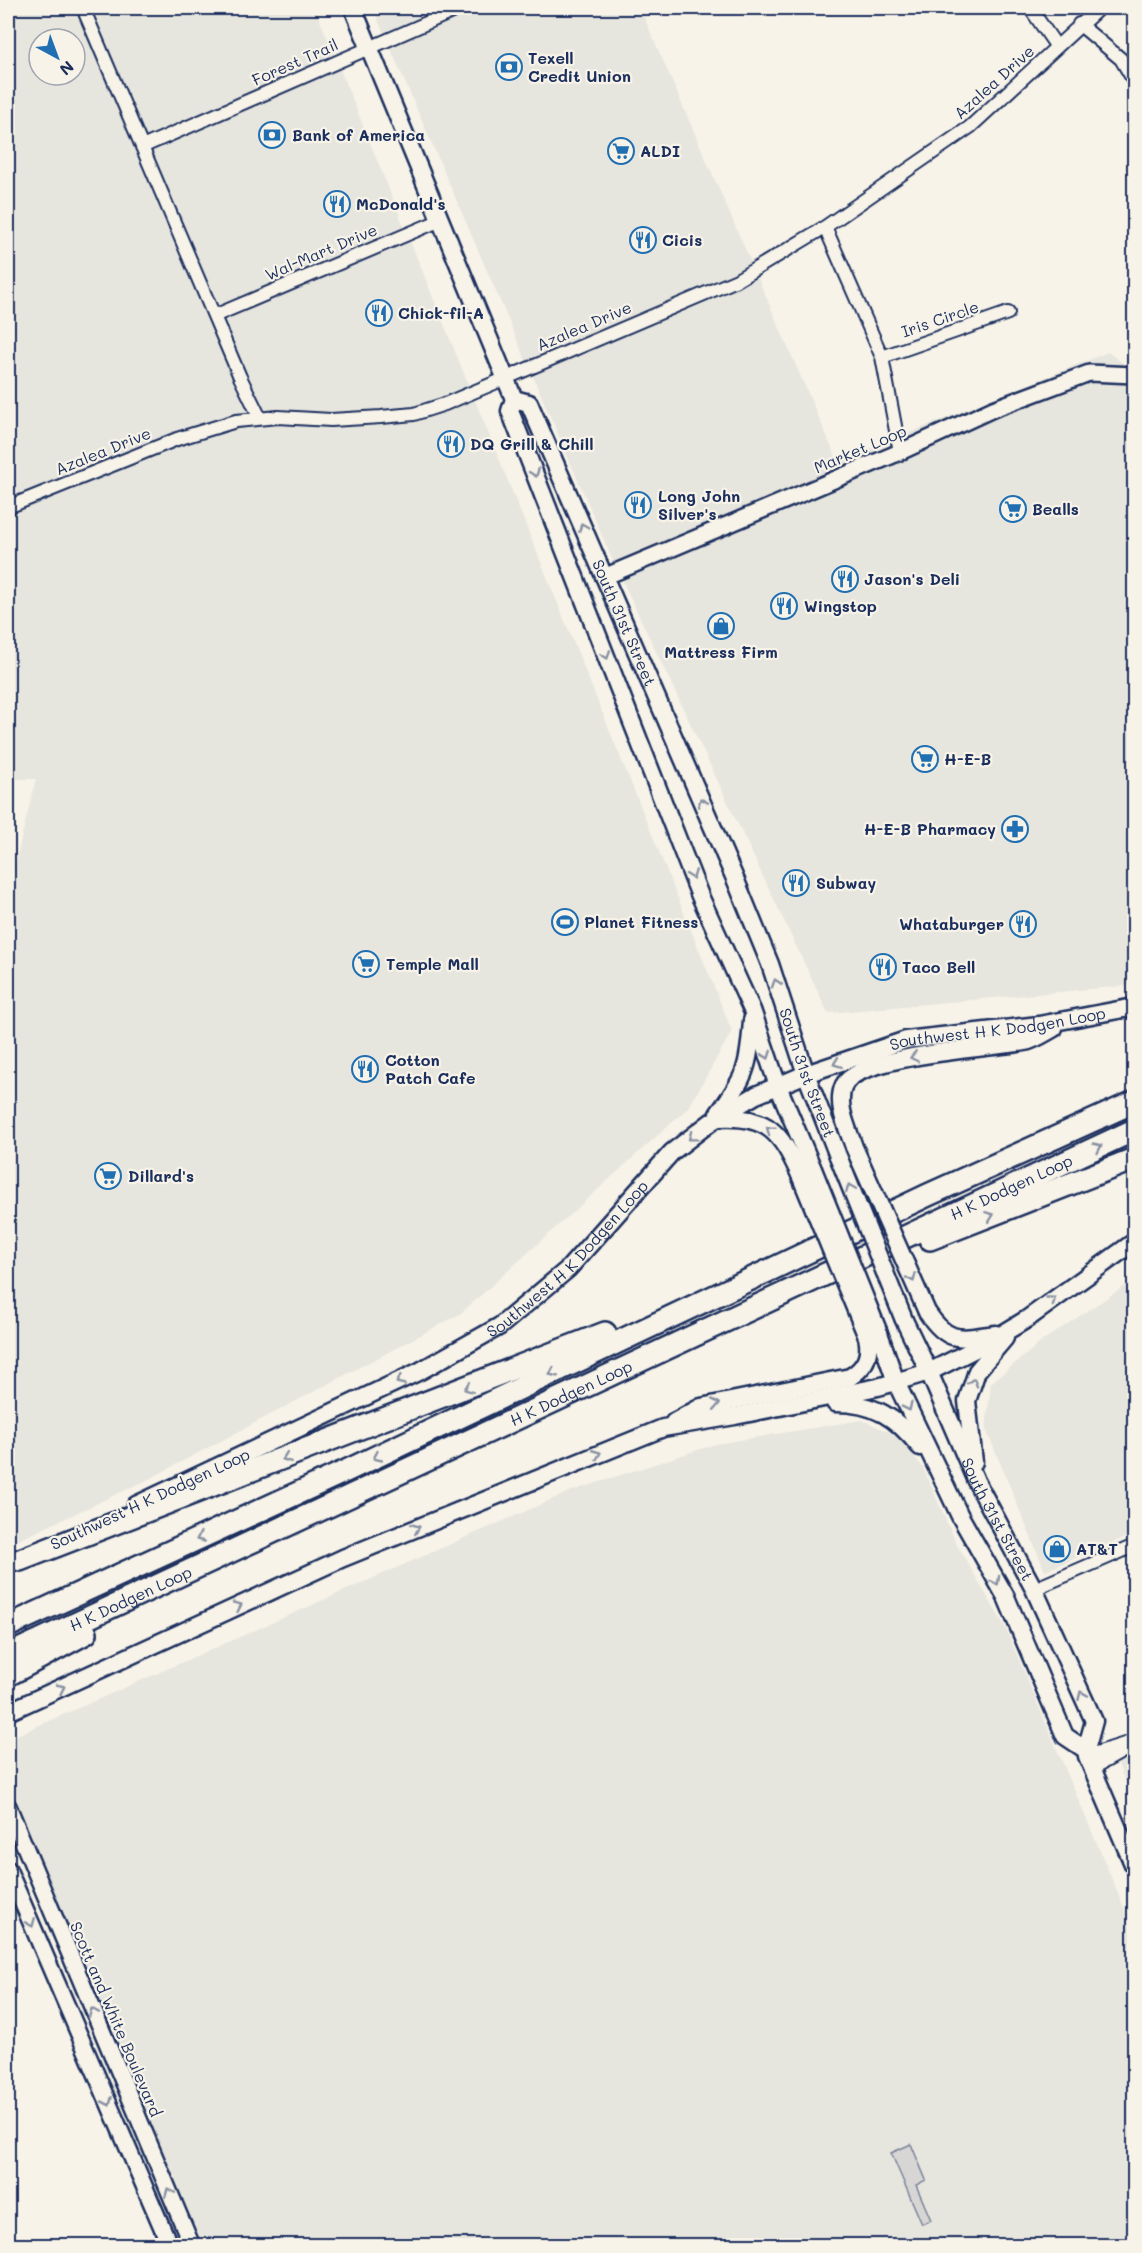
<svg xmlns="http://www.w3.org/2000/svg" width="1142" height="2253" font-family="Mali,sans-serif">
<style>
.built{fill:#e6e5de;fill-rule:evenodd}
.green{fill:#d7d6d4;stroke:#798299;stroke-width:1.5}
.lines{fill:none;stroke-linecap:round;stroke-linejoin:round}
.minor-casing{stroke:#1b2f5e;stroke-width:16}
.tertiary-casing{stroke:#1b2f5e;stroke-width:20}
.secondary-casing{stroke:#1b2f5e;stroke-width:21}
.motorway-casing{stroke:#1b2f5e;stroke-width:26}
.minor{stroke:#f7f3e8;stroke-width:12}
.tertiary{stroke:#f7f3e8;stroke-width:15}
.secondary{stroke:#f7f3e8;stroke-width:16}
.motorway{stroke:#f7f3e8;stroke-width:21}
.secondary-bridge-casing{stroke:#1b2f5e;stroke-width:21;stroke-linecap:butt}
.secondary-bridge{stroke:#f7f3e8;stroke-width:16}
.oneway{stroke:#8991a3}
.labels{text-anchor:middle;stroke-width:4.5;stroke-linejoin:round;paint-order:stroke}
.poi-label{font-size:16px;font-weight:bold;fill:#1b2f5e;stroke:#f7f3e8;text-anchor:start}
.street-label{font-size:16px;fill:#1b2f5e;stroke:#f7f3e8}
</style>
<rect width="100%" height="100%" fill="#f7f3e8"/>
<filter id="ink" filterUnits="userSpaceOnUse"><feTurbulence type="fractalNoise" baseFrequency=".0167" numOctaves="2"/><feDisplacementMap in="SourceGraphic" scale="12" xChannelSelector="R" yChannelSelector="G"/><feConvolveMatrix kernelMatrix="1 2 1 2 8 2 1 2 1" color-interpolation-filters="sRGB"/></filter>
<g filter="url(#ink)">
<path class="built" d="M8,8H315L732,1031L689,1107L460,1314L149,1479L8,1545V878L17,856L36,779H8ZM39,39H75V75H39Z
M373,8H640L838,462L1108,352L1134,372V985L828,1013L613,561Z
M1134,1280V1534L1045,1571L986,1429L991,1383L1045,1339Z
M862,1420L900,1437L923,1468L956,1543L1005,1627L1134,1931V2245H201L8,1792V1739L569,1492L716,1444Z
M1134,1754V1804L1117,1761Z"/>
<path class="green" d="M911,2144L926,2180L916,2185L931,2220L922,2224L891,2153Z"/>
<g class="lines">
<defs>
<path id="minor" d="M83,8L240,377L260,418
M1030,8L1057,47
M1079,24L1121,59L1134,81
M142,147L461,8
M825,227L882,357L900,452
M214,316L441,220
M882,357L1008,313
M8,507L177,439L236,421L278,417L331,420L381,417L414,414L445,404L737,280L825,227L970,127L1099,8
M1034,1589L1134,1546
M1087,1756L1134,1741
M1093,1768L1129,1748"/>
<path id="tertiary" d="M604,577L900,452L993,409L1089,373L1134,375
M8,1806L192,2246
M8,1869L170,2246"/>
<g id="secondary">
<path d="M353,8L514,399L510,411L700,896L752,1010L778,1086L813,1169"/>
<path id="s1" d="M514,399L529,403L736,881L770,964L806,1074L838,1156"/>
<path d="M718,1114C746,1076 749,1068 752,1020"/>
<path d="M719,1118C768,1115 781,1133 800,1175"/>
<path d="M854,1147C848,1129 835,1104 844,1085C859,1055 991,1048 1025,1042C1035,1040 1045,1033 1054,1028"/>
<path d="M927,1312C948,1344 960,1339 996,1334"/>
<path id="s2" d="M904,1320L929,1372L976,1481L1034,1589L1094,1721L1086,1750L1087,1756L1134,1866"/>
<path d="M879,1333L896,1382L960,1516L1006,1597L1065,1736L1086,1750"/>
<path d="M835,1403C875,1403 896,1417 920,1447"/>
<path d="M674,1422L701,1407L850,1377C866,1367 871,1355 867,1337"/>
<path d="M974,1462L967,1401L977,1371L1005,1338"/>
<path id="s3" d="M136,1505L420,1371L500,1326L568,1269L672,1152L711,1122L756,1095L806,1074L906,1040L1039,1025L1134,1007"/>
<path d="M8,1712L343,1558L663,1428L735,1416L878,1387L929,1372L989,1342L1027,1319L1134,1242"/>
</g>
<g id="motorway">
<path d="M930,1239L1134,1159"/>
<path d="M20,1560L605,1333"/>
<path d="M8,1626L348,1470L928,1195L1134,1102"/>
<path id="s4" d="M8,1655C384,1482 759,1304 1134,1130"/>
<path d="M8,1675L86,1633"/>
</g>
</defs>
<use href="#minor" class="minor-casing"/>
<use href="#tertiary" class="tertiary-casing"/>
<use href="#secondary" class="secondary-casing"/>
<use href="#motorway" class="motorway-casing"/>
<use href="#minor" class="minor"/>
<use href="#tertiary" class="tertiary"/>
<use href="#secondary" class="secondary"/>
<use href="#motorway" class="motorway"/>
<defs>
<path id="secondary-bridge" d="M854,1147L927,1312
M838,1156L904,1320
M813,1169L879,1333
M800,1175L867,1337"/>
</defs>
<use href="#secondary-bridge" class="secondary-bridge-casing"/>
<use href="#secondary-bridge" class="secondary-bridge"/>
</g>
<defs><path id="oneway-chevron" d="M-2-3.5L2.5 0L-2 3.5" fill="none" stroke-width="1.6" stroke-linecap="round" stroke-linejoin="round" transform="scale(1.5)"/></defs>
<g class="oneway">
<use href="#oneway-chevron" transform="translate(535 473) rotate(69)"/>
<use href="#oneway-chevron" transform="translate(583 527) rotate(-113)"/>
<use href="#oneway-chevron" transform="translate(606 655) rotate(69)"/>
<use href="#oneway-chevron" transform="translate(702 802) rotate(-113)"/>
<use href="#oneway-chevron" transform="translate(692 875) rotate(69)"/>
<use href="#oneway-chevron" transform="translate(776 983) rotate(-108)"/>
<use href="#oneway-chevron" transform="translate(767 1055) rotate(71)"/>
<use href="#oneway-chevron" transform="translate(914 1057) rotate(168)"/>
<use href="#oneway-chevron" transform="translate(837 1063) rotate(160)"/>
<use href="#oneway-chevron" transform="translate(770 1130) rotate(-143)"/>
<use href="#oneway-chevron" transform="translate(692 1137) rotate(143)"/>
<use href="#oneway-chevron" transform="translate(1098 1147) rotate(-25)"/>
<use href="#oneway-chevron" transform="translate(850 1188) rotate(-112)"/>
<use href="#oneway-chevron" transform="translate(990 1216) rotate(-21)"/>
<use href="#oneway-chevron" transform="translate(912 1278) rotate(66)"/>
<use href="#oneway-chevron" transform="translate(1052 1300) rotate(-36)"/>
<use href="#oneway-chevron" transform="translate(553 1373) rotate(155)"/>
<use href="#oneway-chevron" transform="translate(400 1381) rotate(155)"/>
<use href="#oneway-chevron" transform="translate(973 1382) rotate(-72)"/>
<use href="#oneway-chevron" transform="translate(468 1388) rotate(159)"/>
<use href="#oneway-chevron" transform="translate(716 1404) rotate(-11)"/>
<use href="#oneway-chevron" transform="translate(908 1407) rotate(64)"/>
<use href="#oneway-chevron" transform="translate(597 1454) rotate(-22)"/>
<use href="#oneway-chevron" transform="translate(377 1457) rotate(155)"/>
<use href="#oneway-chevron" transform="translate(286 1458) rotate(159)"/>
<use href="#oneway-chevron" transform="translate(416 1528) rotate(-22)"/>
<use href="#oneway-chevron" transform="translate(200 1538) rotate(156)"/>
<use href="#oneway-chevron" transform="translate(996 1581) rotate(61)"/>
<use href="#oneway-chevron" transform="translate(238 1606) rotate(-25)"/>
<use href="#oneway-chevron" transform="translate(61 1688) rotate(-25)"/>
<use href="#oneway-chevron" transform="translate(1082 1695) rotate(-114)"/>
<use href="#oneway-chevron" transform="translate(31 1923) rotate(67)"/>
<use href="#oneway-chevron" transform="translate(93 2012) rotate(-113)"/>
<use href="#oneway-chevron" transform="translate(108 2102) rotate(66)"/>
<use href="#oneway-chevron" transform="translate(169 2192) rotate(-113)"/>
</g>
</g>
<defs>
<symbol id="bank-ring" viewBox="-11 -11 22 22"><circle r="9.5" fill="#f7f3e8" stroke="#1f6fb2" stroke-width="1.5"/><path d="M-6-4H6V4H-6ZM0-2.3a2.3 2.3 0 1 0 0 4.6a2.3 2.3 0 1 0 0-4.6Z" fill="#1f6fb2"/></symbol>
<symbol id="supermarket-ring" viewBox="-11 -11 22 22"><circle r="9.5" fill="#f7f3e8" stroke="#1f6fb2" stroke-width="1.5"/><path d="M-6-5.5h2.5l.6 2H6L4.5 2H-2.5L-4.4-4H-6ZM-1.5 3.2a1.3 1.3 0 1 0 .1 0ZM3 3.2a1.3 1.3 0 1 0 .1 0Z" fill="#1f6fb2"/></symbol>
<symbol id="restaurant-ring" viewBox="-11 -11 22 22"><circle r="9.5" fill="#f7f3e8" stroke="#1f6fb2" stroke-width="1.5"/><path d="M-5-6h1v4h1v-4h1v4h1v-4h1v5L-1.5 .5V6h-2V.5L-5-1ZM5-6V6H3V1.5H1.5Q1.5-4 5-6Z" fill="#1f6fb2"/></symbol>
<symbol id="shop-ring" viewBox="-11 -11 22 22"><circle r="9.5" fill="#f7f3e8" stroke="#1f6fb2" stroke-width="1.5"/><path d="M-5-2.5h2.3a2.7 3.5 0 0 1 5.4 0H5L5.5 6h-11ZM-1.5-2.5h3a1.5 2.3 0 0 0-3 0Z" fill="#1f6fb2"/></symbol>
<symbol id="pharmacy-ring" viewBox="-11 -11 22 22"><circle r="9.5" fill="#f7f3e8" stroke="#1f6fb2" stroke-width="1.5"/><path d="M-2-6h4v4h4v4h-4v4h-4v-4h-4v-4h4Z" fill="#1f6fb2"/></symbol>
<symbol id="stadium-ring" viewBox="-11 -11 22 22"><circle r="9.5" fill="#f7f3e8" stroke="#1f6fb2" stroke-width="1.5"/><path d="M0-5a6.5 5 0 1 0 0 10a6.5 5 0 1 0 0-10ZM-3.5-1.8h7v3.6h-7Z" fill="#1f6fb2"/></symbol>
</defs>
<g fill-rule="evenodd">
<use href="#bank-ring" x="494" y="52" width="30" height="30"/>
<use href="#bank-ring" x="257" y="120" width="30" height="30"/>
<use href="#supermarket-ring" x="606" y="136" width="30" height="30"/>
<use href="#restaurant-ring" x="322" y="189" width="30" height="30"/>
<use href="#restaurant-ring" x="628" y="225" width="30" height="30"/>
<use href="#restaurant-ring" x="364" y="298" width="30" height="30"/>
<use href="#restaurant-ring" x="436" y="429" width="30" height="30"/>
<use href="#restaurant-ring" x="623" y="490" width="30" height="30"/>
<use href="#supermarket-ring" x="998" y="494" width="30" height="30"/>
<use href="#restaurant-ring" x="830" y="564" width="30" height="30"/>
<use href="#restaurant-ring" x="769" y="591" width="30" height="30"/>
<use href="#shop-ring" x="706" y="611" width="30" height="30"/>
<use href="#supermarket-ring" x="910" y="744" width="30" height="30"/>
<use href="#pharmacy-ring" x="1000" y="814" width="30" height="30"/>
<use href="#restaurant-ring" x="781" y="868" width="30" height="30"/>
<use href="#stadium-ring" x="550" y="907" width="30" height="30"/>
<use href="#restaurant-ring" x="1008" y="909" width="30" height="30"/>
<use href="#supermarket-ring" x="351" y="949" width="30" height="30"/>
<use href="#restaurant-ring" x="868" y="952" width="30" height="30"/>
<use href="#restaurant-ring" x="350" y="1054" width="30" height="30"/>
<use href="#supermarket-ring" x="93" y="1161" width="30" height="30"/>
<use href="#shop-ring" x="1042" y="1534" width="30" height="30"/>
</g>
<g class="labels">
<g class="poi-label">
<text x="528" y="64">Texell<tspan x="528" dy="18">Credit Union</tspan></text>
<text x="292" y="141">Bank of America</text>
<text x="640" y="157">ALDI</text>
<text x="356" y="210">McDonald's</text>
<text x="662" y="246">Cicis</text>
<text x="398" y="319">Chick-fil-A</text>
<text x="470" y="450">DQ Grill &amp; Chill</text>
<text x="658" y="502">Long John<tspan x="658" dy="18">Silver's</tspan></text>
<text x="1032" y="515">Bealls</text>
<text x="864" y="585">Jason's Deli</text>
<text x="804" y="612">Wingstop</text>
<text x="721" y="658" text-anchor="middle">Mattress Firm</text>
<text x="944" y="765">H-E-B</text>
<text x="996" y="835" text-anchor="end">H-E-B Pharmacy</text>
<text x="816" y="889">Subway</text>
<text x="584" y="928">Planet Fitness</text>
<text x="1004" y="930" text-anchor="end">Whataburger</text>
<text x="386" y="970">Temple Mall</text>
<text x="902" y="973">Taco Bell</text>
<text x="385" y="1066">Cotton<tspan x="385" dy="18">Patch Cafe</tspan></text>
<text x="128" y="1182">Dillard's</text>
<text x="1076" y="1555">AT&amp;T</text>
</g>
<g class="street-label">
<text transform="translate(295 62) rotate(-24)" y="6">Forest Trail</text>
<text transform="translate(994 82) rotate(-42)" y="6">Azalea Drive</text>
<text transform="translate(321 252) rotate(-23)" y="6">Wal-Mart Drive</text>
<text transform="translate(940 319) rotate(-19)" y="6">Iris Circle</text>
<text transform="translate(584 326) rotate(-23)" y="6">Azalea Drive</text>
<text transform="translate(860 449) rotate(-23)" y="6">Market Loop</text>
<text transform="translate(103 451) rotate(-22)" y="6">Azalea Drive</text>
<text dy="6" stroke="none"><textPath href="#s1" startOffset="255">South 31st Street</textPath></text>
<text dy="6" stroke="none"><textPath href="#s3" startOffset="1005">Southwest H K Dodgen Loop</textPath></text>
<text dy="6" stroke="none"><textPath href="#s1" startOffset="741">South 31st Street</textPath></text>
<text dy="6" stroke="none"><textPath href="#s4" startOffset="1107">H K Dodgen Loop</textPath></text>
<text dy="6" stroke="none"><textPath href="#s3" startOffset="501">Southwest H K Dodgen Loop</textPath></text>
<text dy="6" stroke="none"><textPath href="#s4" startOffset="621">H K Dodgen Loop</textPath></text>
<text transform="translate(150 1499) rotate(-25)" y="6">Southwest H K Dodgen Loop</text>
<text dy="6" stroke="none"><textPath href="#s2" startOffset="220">South 31st Street</textPath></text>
<text dy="6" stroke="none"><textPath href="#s4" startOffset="135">H K Dodgen Loop</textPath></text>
<text transform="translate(116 2019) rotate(67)" y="6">Scott and White Boulevard</text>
</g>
</g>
<rect width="1142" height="2253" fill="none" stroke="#f7f3e8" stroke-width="30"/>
<rect x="15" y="15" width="1112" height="2223" fill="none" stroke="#1b2f5e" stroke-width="2" filter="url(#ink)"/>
<g transform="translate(57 57) rotate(139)"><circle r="28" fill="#f7f3e8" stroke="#9fa5b1" stroke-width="1.5"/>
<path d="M0-4.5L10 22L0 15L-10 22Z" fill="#1f6fb2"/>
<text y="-9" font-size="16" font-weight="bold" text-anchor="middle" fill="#1b2f5e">N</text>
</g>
</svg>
